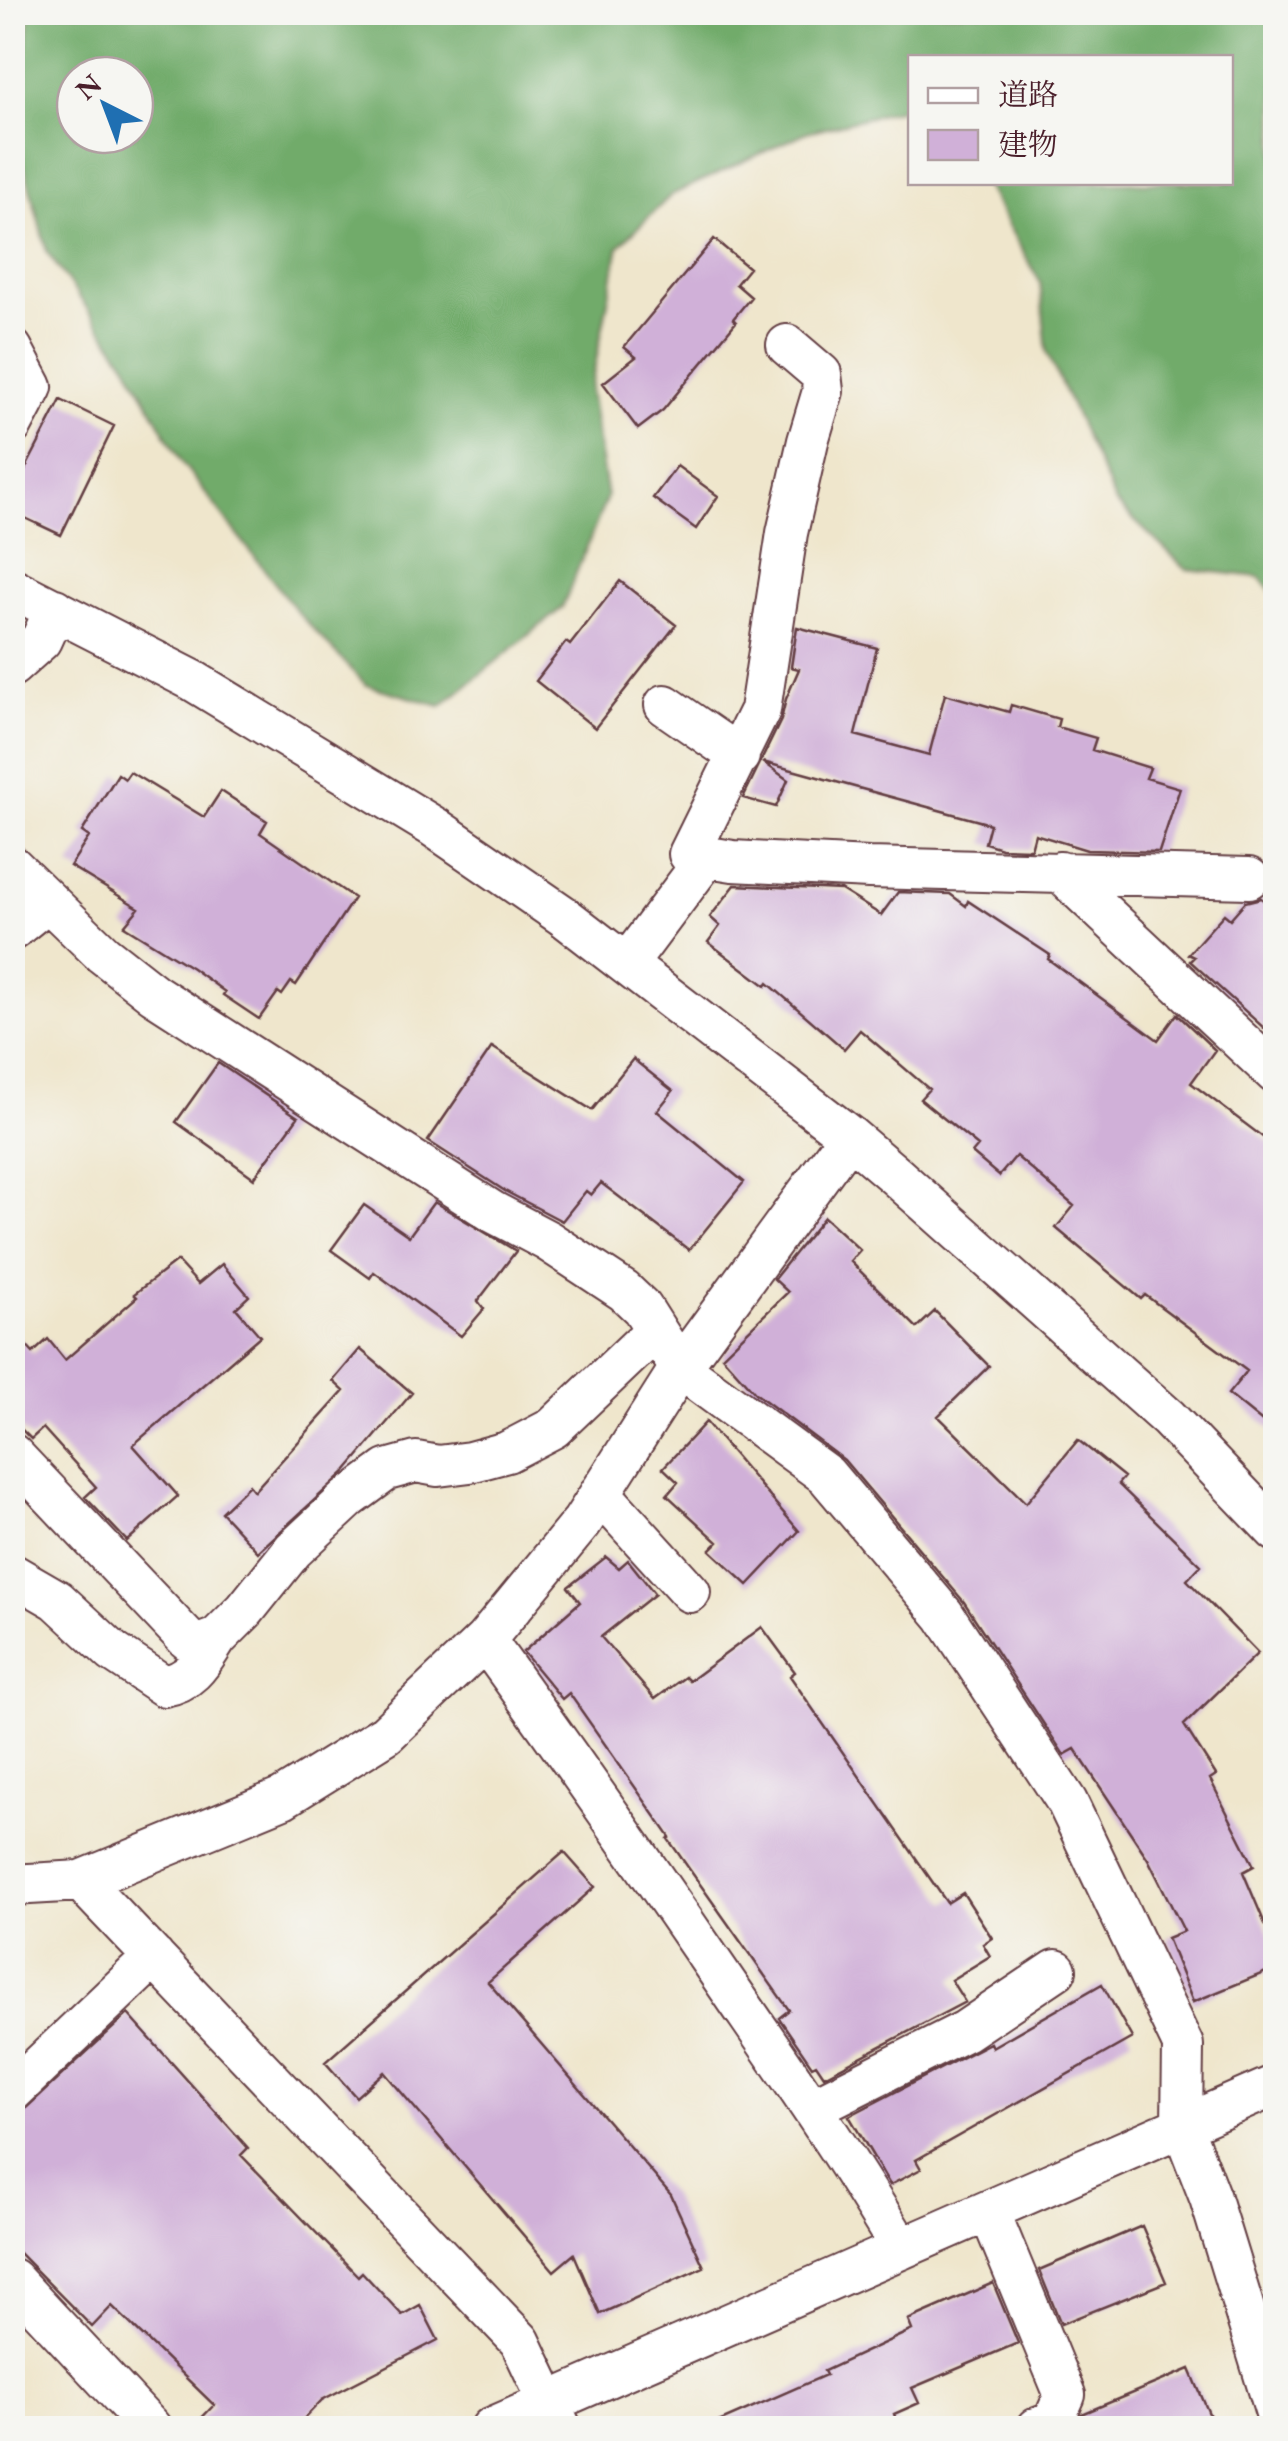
<svg xmlns="http://www.w3.org/2000/svg" width="1288" height="2441" font-family="'EB Garamond','Noto Serif JP',serif">
<style>
.forest{fill:#71ab6b;stroke:#5e654b;stroke-width:2.5;fill-rule:evenodd}
.building{fill:#d0b0d8}
.lines{fill:none;stroke-linecap:round;stroke-linejoin:round}
.minor-casing{stroke:#633d43;stroke-width:44}
.minor{stroke:#fff;stroke-width:40}
</style>
<rect width="100%" height="100%" fill="#f6f6f2"/>
<filter id="ink" filterUnits="userSpaceOnUse"><feTurbulence type="fractalNoise" baseFrequency=".01" numOctaves="2"/><feDisplacementMap in="SourceGraphic" scale="20" xChannelSelector="R" yChannelSelector="G"/><feConvolveMatrix kernelMatrix="1 2 1 2 8 2 1 2 1" color-interpolation-filters="sRGB"/></filter>
<filter id="wash" filterUnits="userSpaceOnUse"><feTurbulence type="fractalNoise" baseFrequency=".0048" numOctaves="4" result="noise"/><feDisplacementMap in="SourceGraphic" scale="40" xChannelSelector="R" yChannelSelector="G"/><feGaussianBlur stdDeviation="2.25" result="paint"/><feColorMatrix in="noise" values="0 0 0 0 0 0 0 0 0 0 0 0 0 0 0 0 0 1.4 0 .05"/><feComposite in="paint" operator="in"/></filter>
<g filter="url(#wash)">
<rect width="100%" height="100%" fill="#efe6cc"/>
<path class="forest" d="M30,12L1275,13V596L1260,577L1186,569L1116,503L1047,353L1040,282L984,183L1230,182V58H911L910,111L902,109L807,132L671,195L619,246L590,391L607,497L562,608L441,706L366,685L298,613L183,464L126,363L47,252L17,139ZM75,75H135V135H75Z"/>
<g id="blocks">
<path class="building" d="M714,239L749,268L736,284L751,297L733,319L736,322L663,410L638,429L603,383L636,357L624,347Z
M61,400L114,426L61,535L12,512V495Z
M677,466L718,496L696,529L653,498Z
M620,581L676,625L595,728L536,681L566,642L570,645Z
M797,627L877,648L855,735L929,755L945,694L1009,712L1011,705L1059,719L1057,727L1096,738L1092,750L1150,768L1146,778L1180,788L1159,852L1087,850L1035,834L1031,849L1001,848L985,843L990,824L763,762L788,780L776,807L743,798L781,720L786,699L799,669L791,667Z
M130,772L204,817L221,791L267,821L260,833L354,898L296,985L291,982L282,995L278,992L259,1019L223,995L225,992L192,968L124,926L139,908L70,866L89,837L82,832L118,774L125,779Z
M735,885L841,890L881,915L898,892L950,894L966,906L968,901L1050,955L1048,959L1158,1040L1177,1014L1215,1050L1191,1083L1276,1147V1433L1228,1394L1247,1371L1145,1295L1141,1299L1056,1228L1074,1206L1016,1156L999,1176L972,1153L978,1146L920,1099L929,1089L860,1030L844,1049L768,983L766,986L708,942L720,926L710,917Z
M1261,898L1276,911V1039L1190,961L1194,957L1188,954L1224,914L1230,919L1245,902Z
M492,1047L592,1110L633,1059L673,1091L657,1111L744,1182L689,1250L601,1183L591,1195L586,1191L562,1221L505,1191L428,1141Z
M218,1063L298,1117L254,1178L176,1122Z
M434,1202L516,1251L478,1301L484,1309L461,1336L374,1272L370,1278L331,1250L364,1205L409,1236Z
M824,1217L860,1250L850,1261L917,1328L935,1311L989,1366L938,1416L1026,1503L1078,1440L1124,1477L1118,1484L1201,1565L1187,1580L1258,1653L1184,1725L1216,1775L1210,1779L1254,1866L1243,1872L1276,1950V1968L1193,2002L1167,1938L1184,1931L1148,1859L1075,1749L1064,1755L964,1602L844,1460L755,1393L722,1356L788,1292L774,1279Z
M177,1261L198,1284L222,1264L249,1296L236,1308L260,1336L133,1445L178,1496L127,1541L85,1497L96,1487L43,1428L31,1439L12,1420V1330L33,1353L48,1339L65,1360L137,1297L134,1294Z
M360,1349L412,1393L346,1471L258,1552L221,1512L249,1485L254,1491L344,1391L333,1381Z
M706,1422L799,1531L748,1585L710,1550L718,1542L667,1495L678,1482L663,1468Z
M606,1557L619,1568L628,1560L655,1594L601,1637L655,1699L685,1677L689,1681L762,1627L795,1672L790,1676L947,1903L963,1893L992,1938L983,1944L990,1956L951,1980L965,2002L824,2076L816,2064L812,2066L779,2018L789,2010L668,1839L670,1837L569,1693L562,1699L523,1652L580,1602L568,1587Z
M564,1852L595,1887L488,1982L671,2195L704,2267L600,2314L574,2254L554,2271L384,2072L356,2097L325,2062Z
M1102,1984L1132,2038L916,2160L921,2169L890,2185L849,2116L990,2043L992,2047Z
M128,2014L248,2148L241,2155L358,2276L362,2272L402,2315L420,2305L438,2340L322,2400L295,2428H192L214,2405L112,2306L92,2327L12,2246V2121Z
M1142,2226L1166,2282L1061,2324L1039,2270Z
M993,2283L1018,2343L912,2388L919,2403L894,2414L899,2428H705L826,2375L824,2371L912,2330L908,2320Z
M1190,2369L1215,2428H1076L1082,2414Z"/>
</g>
</g>
<g filter="url(#ink)">
<use href="#blocks" fill-opacity="0" stroke="#633d43" stroke-width="2.5"/>
<g class="lines">
<defs>
<path id="minor" d="M787,345L821,374L823,391L808,441L787,533L760,710L689,854L733,861L869,868L1249,878
M12,349L32,387L12,425
M12,588L192,680L434,827L562,915L849,1136L896,1176L1168,1418L1276,1531
M12,666L41,640L55,609
M665,705L739,756
M12,866L103,954L154,994L493,1212L548,1241L624,1291L642,1308L680,1368L826,1475L944,1615L1067,1802L1183,2045L1182,2126L1210,2198L1276,2413
M1060,872L1276,1074
M12,930L48,901
M627,964L707,857
M12,1454L188,1640L201,1644L217,1638L245,1610L293,1550L349,1498L387,1470L416,1462L438,1466L470,1462L507,1452L553,1428L656,1330
M600,1493L690,1592
M12,1574L57,1600L113,1652L164,1686C193,1681 202,1661 217,1638
M485,1640C564,1749 641,1859 717,1970C780,2062 844,2152 901,2249
M81,1881L520,2341L561,2428
M12,1885L81,1881L283,1798L386,1734L485,1640L582,1522L680,1368L849,1136
M12,2092L154,1957
M812,2108L965,2031L1056,1970
M989,2211L1065,2395L1053,2422L1037,2428
M12,2279L151,2428
M491,2428L1276,2085"/>
</defs>
<use href="#minor" class="minor-casing"/>
<use href="#minor" class="minor"/>
</g>
</g>
<rect width="1288" height="2441" fill="none" stroke="#f6f6f2" stroke-width="50"/>
<rect x="908" y="55" width="325" height="130" fill="#f6f6f2" stroke="#b1a0a2" stroke-width="2.5"/>
<rect x="928" y="88" width="50" height="15" fill="#ffffff" stroke="#b1a0a2" stroke-width="2.5"/>
<text x="998" y="105" font-size="30" fill="#4a1f2b">道路</text>
<rect x="928" y="130" width="50" height="30" fill="#d0b0d8" stroke="#b1a0a2" stroke-width="2.5"/>
<text x="998" y="155" font-size="30" fill="#4a1f2b">建物</text>
<g transform="translate(105 105) rotate(318)"><circle r="48" fill="#f6f6f2" stroke="#b1a0a2" stroke-width="2.5"/>
<path d="M0-8L18 38L0 25L-18 38Z" fill="#1f6fb2"/>
<text y="-15" font-size="28" font-weight="bold" text-anchor="middle" fill="#4a1f2b">N</text>
</g>
</svg>
